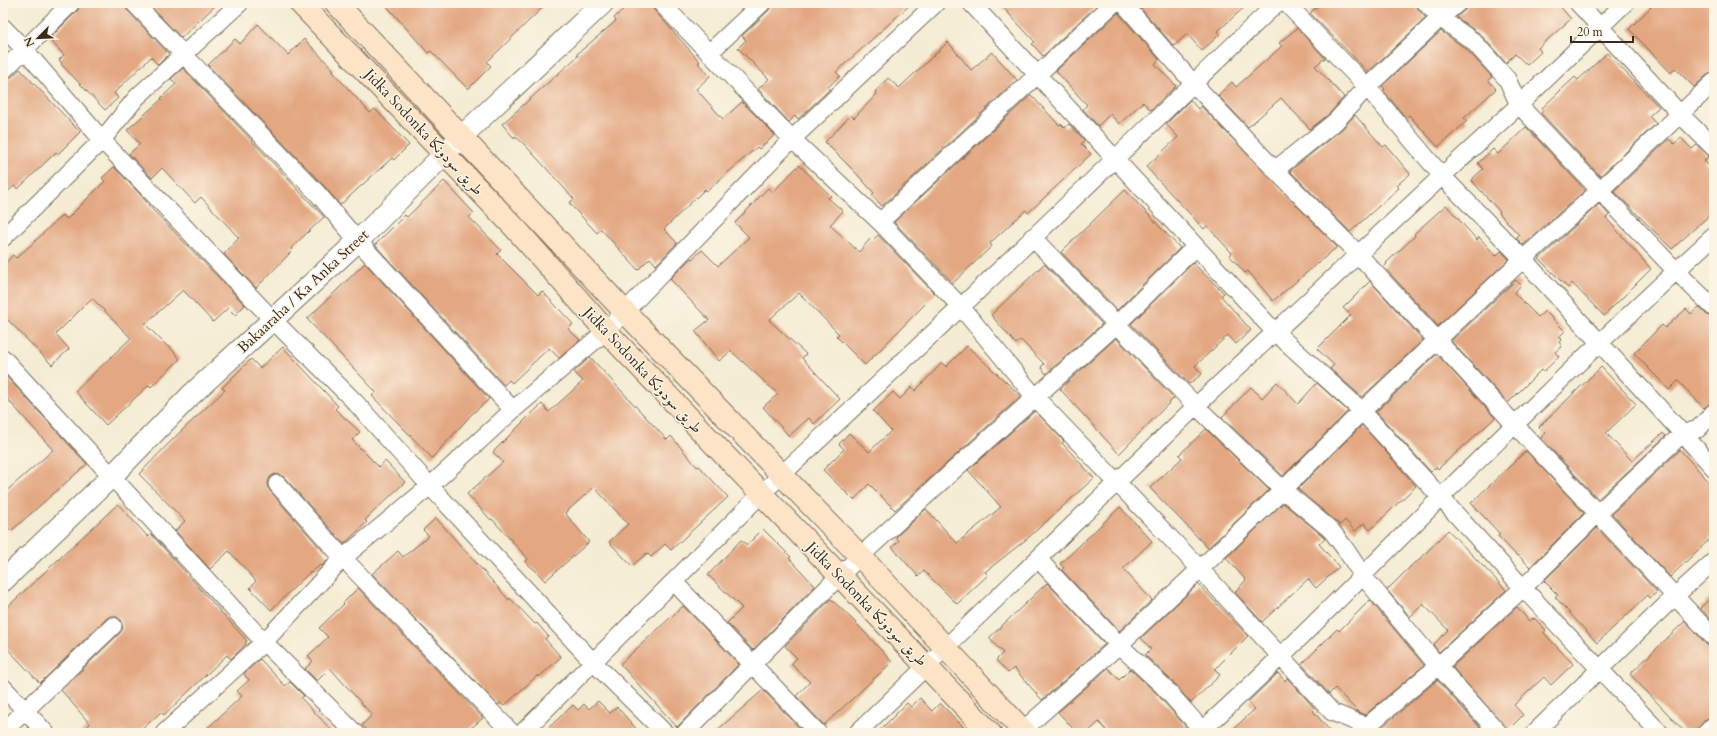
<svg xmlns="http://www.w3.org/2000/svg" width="1717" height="736" font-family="Cardo,Amiri,serif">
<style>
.building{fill:#e3a782}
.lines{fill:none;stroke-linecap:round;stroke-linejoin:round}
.minor-casing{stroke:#7c6e5d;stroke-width:19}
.tertiary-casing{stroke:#7c6e5d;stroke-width:23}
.secondary-casing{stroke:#7c6e5d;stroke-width:24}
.minor{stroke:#fff;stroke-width:17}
.tertiary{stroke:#fff;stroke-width:21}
.secondary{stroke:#fee4c6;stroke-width:22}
.labels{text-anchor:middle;stroke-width:3;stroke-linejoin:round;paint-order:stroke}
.street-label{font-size:15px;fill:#3b2a1e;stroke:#fcf5e5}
</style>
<rect width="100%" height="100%" fill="#fcf5e5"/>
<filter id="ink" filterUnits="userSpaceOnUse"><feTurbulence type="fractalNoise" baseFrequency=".025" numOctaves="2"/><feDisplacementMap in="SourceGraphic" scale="8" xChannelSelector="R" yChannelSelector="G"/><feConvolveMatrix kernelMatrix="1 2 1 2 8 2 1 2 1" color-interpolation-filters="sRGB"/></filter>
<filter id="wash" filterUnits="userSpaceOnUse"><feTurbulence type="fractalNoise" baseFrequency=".012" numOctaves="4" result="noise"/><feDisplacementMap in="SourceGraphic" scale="16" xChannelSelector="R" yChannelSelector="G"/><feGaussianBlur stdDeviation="0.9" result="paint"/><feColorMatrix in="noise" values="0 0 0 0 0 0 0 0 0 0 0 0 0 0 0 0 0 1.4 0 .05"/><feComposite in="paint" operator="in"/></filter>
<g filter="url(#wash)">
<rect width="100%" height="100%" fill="#f4ecd3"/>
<g id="blocks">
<path class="building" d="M81,3H124L127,10L169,54L158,65L151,57L114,93L118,98L105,110L61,64L62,63L59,60L64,55L49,39L78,10Z
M148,3H218L181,38Z
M384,3H547L487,62L491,66L468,89L431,51L428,53Z
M630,3H651L654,10L700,62L698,63L710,76L696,89L723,119L742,102L775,135L759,149L757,147L707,191L705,189L664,229L677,243L656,265L650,258L638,270L601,229L597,233L569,203L574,199L526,146L515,136L514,138L502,124L578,56L577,54L616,21L614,18Z
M772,3H912L836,72L840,76L828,87L830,89L798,119L795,116L789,122L758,89L769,79L738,48L746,40L742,36L769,10Z
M999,3H1099L1043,56L1032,44L1035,42Z
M1136,3H1249L1218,31L1220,34L1202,51L1187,34L1174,46Z
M1321,3H1416L1418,10L1426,18L1368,72L1310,13Z
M1468,3H1557L1571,19L1538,48L1541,52L1527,65L1515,54L1506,63L1480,34L1456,17L1465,10Z
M1655,3H1714V72L1707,75L1694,87L1675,68L1671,73L1629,29Z
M1118,13L1159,59L1155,64L1176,86L1151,110L1143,102L1119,124L1110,114L1098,126L1083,109L1087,105L1056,71Z
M258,24L288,55L304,39L334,70L332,71L370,113L375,109L409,145L394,160L392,158L340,205L325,187L208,65L235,39L240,44Z
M1297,28L1325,58L1315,66L1344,97L1329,114L1310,129L1281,98L1248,127L1218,95L1232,82L1236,87L1282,46L1279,43Z
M1441,31L1466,49L1492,77L1488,80L1496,89L1464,118L1467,121L1438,147L1409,115L1406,118L1383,90L1385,89L1382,86Z
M948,42L971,70L992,52L1017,80L882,206L872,195L874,193L855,172L825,142L851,115L854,118L877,94L875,92L888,78L899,88Z
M1607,53L1659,107L1649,116L1656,124L1600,176L1541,113L1544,110L1542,108L1575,77L1578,80Z
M183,68L324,217L291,248L293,250L256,288L224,254L239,238L201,197L195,203L162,168L152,178L129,154L140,144L127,130L162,99L161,98L176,84L171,79Z
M20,69L80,132L58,154L56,152L18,189L14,186L3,196V85Z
M1031,95L1059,125L1061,124L1065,128L1069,124L1084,140L1081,144L1091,154L1028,213L1026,210L990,243L992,246L953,283L894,222Z
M1190,100L1198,109L1201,106L1337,247L1273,301L1248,271L1245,273L1229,255L1232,253L1207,226L1204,229L1146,167L1178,137L1166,124Z
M1355,115L1383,147L1386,145L1410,174L1397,185L1399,188L1350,232L1290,171L1342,129Z
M1526,127L1585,190L1523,245L1516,238L1519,235L1499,213L1500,212L1471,180L1483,169L1478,163L1493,149L1498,154Z
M1681,138L1692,149L1697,145L1709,156L1704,161L1714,171V211L1672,249L1614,191L1669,139L1674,144Z
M799,165L831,196L828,198L843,211L830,225L859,252L871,238L873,240L878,235L935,294L865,365L836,336L839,334L799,293L769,320L806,354L802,358L840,399L814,424L809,418L789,436L763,407L778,394L731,351L719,361L695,331L709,320L670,279L691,258L692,259L702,250L718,266L749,237L735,223L768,188L773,192Z
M114,167L140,194L151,208L245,305L235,315L228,308L213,322L183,290L145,324L168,347L169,346L180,359L151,387L149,385L106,425L75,391L131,338L92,298L56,334L69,349L52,365L3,315V266L13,255L16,258L31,245L62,215L67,219L105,181L102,178Z
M444,181L474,213L469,217L501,250L497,254L538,295L542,291L573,324L568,329L580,340L559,358L549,348L512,383L509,380L504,385L375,245L405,215L407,217Z
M1125,190L1180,248L1117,310L1061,252Z
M1599,204L1609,215L1606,218L1651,269L1604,316L1572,283L1568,288L1539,259Z
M1446,205L1477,240L1479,237L1496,256L1501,251L1509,259L1438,326L1384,267L1387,264L1386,263L1415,236L1414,234Z
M365,263L489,399L472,414L432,458L372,396L376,392L307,319Z
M1193,263L1224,293L1221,296L1251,330L1236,344L1228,335L1195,366L1202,374L1189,384L1131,324Z
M1044,264L1102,324L1046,374L1041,367L1044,364L1021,340L1016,344L991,315Z
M1516,280L1521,285L1514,293L1538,317L1545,311L1565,331L1559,337L1562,339L1559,342L1562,346L1555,352L1559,357L1543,372L1541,370L1508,403L1451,341Z
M1370,281L1423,340L1362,397L1330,369L1334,365L1317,349L1351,315L1343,308Z
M1699,307L1707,315L1714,318V402L1711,403L1704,408L1678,381L1669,390L1634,353L1662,325L1665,328L1686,309L1691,314Z
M1116,338L1174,398L1119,454L1060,389Z
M967,346L1021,396L895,510L869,484L854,500L823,470L844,449L839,444L849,433L869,452L891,431L873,411L893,392L900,399L912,387L915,391L942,363L946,367Z
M283,347L338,406L335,409L360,432L352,440L379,467L385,461L405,482L365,520L367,522L344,544L284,477L280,475L275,474L270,477L267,486L270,491L329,558L322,566L320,565L311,573L310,572L271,610L250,588L256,581L229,551L210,569L175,531L185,521L139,474L178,434L225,390L222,388L251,359L260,368Z
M1437,354L1495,418L1438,469L1436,467L1431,472L1376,412Z
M590,357L667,440L671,436L697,467L699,466L728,497L671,550L665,544L651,557L647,553L632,566L609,542L628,524L594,487L565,513L589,542L545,581L535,570L525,562L528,559L492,519L491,520L467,494L503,462L493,452L528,417L542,404L549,412L583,381L574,372Z
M1601,367L1636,404L1606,433L1632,461L1663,433L1666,436L1598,499L1541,438L1545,433L1539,427Z
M3,373L87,464L11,531L3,522V494L53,450L3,394Z
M1277,382L1298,404L1317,383L1348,411L1283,476L1222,417L1251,387L1262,398Z
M1035,411L1064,441L1062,443L1094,478L1028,538L985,572L988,575L957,604L924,571L918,576L892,547L899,541L896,537L926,509L957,543L1001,507L968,470Z
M1362,425L1416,486L1370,530L1364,523L1355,531L1345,520L1340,525L1298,489Z
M1206,429L1269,490L1208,548L1150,488L1182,458L1179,455Z
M1680,450L1714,487V535L1670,577L1612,514Z
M1526,451L1584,513L1530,567L1518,555L1517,556L1498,536L1500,534L1471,503Z
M1283,503L1324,537L1325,539L1319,544L1339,567L1316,588L1308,579L1262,622L1235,592L1246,580L1226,558Z
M118,504L148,537L151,534L247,641L245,643L246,644L231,659L227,655L164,715L161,712L138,733H80L90,724L61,690L120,633L123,628L120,619L115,616H110L106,619L40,683L3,644V611Z
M1120,507L1152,541L1123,569L1152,600L1119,631L1062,570L1064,568L1060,564Z
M436,518L509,600L510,598L535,624L537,623L548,636L545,639L561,657L539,677L538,675L504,706L500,703L498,705L372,574L398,551L403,557L429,536L423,530Z
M1597,528L1657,592L1650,598L1648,595L1597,643L1555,597L1558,595L1544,581Z
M763,529L791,557L789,558L815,586L753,650L727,623L742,608L708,575L741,540L747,545Z
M1448,530L1506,590L1439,652L1433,645L1448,630L1423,604L1410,617L1387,590L1415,562L1416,563Z
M1047,583L1105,644L1042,700L1014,668L1008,673L996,660L1003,653L989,638Z
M1198,584L1248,636L1215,669L1220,675L1191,703L1169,678L1145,655L1151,649L1141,638Z
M358,588L483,718L465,733H370L362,725L372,715L330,668L317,681L305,669L313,661L308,656L328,637L319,628L344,604L343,603Z
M1714,595V623L1700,608Z
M831,599L855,622L892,662L824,725L796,696L810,682L791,664L797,658L785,646Z
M1370,600L1424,665L1365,715L1358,712L1335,688L1329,694L1302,664L1337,629L1339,631Z
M683,606L739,664L677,727L620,664Z
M1517,607L1529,621L1532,618L1533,620L1534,618L1546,630L1544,633L1573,664L1551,685L1544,677L1514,705L1523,715L1508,730L1452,667Z
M1685,621L1707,645L1714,648V714L1707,718L1694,733H1686L1630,674Z
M260,659L285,686L290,682L304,696L301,698L334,733H202L242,696L237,691L249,680L244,674Z
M1108,668L1119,680L1130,669L1155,692L1188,729L1183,733H1109L1099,722L1087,733H1077L1058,712Z
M1278,673L1285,681L1287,678L1315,709L1313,711L1332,733H1229L1255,709L1248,702Z
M1437,680L1485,733H1381L1380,729Z
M763,690L804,733H714Z
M920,698L932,711L940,703L969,733H877L907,703L911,707Z
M598,701L610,713L617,707L640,733H543L573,705L578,710L584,704L589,709Z"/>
</g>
</g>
<g filter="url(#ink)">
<use href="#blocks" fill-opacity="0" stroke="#7c6e5d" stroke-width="1"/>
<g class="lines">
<defs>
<path id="minor" d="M134,3L318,194L358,241L513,410
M661,3L792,139L880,222L961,307L1035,397L1200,569L1332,712L1366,726L1371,733
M971,3L1275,332L1362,411L1523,588L1660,733
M1123,3L1194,84L1275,170L1358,254L1515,425L1714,638
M1286,3L1367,87L1442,176L1523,259L1714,468
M1426,3L1440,18L1473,41L1507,79L1519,105L1676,271L1714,308
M1578,3L1680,114L1714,148
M3,27L24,49L102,140L272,319L355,402L430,486L593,662L665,733
M709,53L762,3
M3,71L71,3
M1275,170L1336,121L1367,87L1440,18L1458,3
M880,222L1114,3
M1032,237L1196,406L1283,490L1331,530L1346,550L1363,576L1438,666L1499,733
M3,238L102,140L137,97L240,3
M3,358L264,642L355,733
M277,484L343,558L512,733
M1039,560L1119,645L1162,685L1205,733
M674,582L818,733
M3,687L46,733
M1023,730L1119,645L1200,569L1283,490L1362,411L1523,259L1599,191L1714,82
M3,732L113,626
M164,733L264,642L343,558L430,486L513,410L606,331L792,139L936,3
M522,733L761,494L961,307L1277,3
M685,733L840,575L955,469L1116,325L1195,247
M857,733L1196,406L1442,176L1519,105L1625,3
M1199,733C1282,658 1361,577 1441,497C1530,409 1621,321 1714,236
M1359,733L1438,666L1523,588L1598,513L1682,434L1698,429L1714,412
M1534,733L1674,597L1714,561
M1706,733L1714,725"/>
<path id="tertiary" d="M3,581L112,476L191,395L358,241L461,137L603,3"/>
<path id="secondary" d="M300,3L516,229L606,331L990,733
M336,3L625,312L861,557L1025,733"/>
</defs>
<use href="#minor" class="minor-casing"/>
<use href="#tertiary" class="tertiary-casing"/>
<use href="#secondary" class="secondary-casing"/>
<use href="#minor" class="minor"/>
<use href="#tertiary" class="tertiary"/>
<use href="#secondary" class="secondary"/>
</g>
</g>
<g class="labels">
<g class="street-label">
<text transform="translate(424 132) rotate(47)" y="5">Jidka Sodonka طريق سودونكا</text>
<text transform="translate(303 291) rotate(-43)" y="5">Bakaaraha / Ka Anka Street</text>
<text transform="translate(643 370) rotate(47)" y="5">Jidka Sodonka طريق سودونكا</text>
<text transform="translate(867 604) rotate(46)" y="5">Jidka Sodonka طريق سودونكا</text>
</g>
</g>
<rect width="1717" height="736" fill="none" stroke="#fcf5e5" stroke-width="16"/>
<g transform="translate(38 38) rotate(246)" stroke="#fcf5e5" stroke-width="3" paint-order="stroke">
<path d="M0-3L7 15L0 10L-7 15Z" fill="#3b2a1e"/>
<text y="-6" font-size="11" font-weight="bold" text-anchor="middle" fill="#3b2a1e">N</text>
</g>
<path d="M1571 36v6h62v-6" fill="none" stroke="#3b2a1e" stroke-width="2"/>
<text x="1577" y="36" font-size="12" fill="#3b2a1e" stroke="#fcf5e5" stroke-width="3" paint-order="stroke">20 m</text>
</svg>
